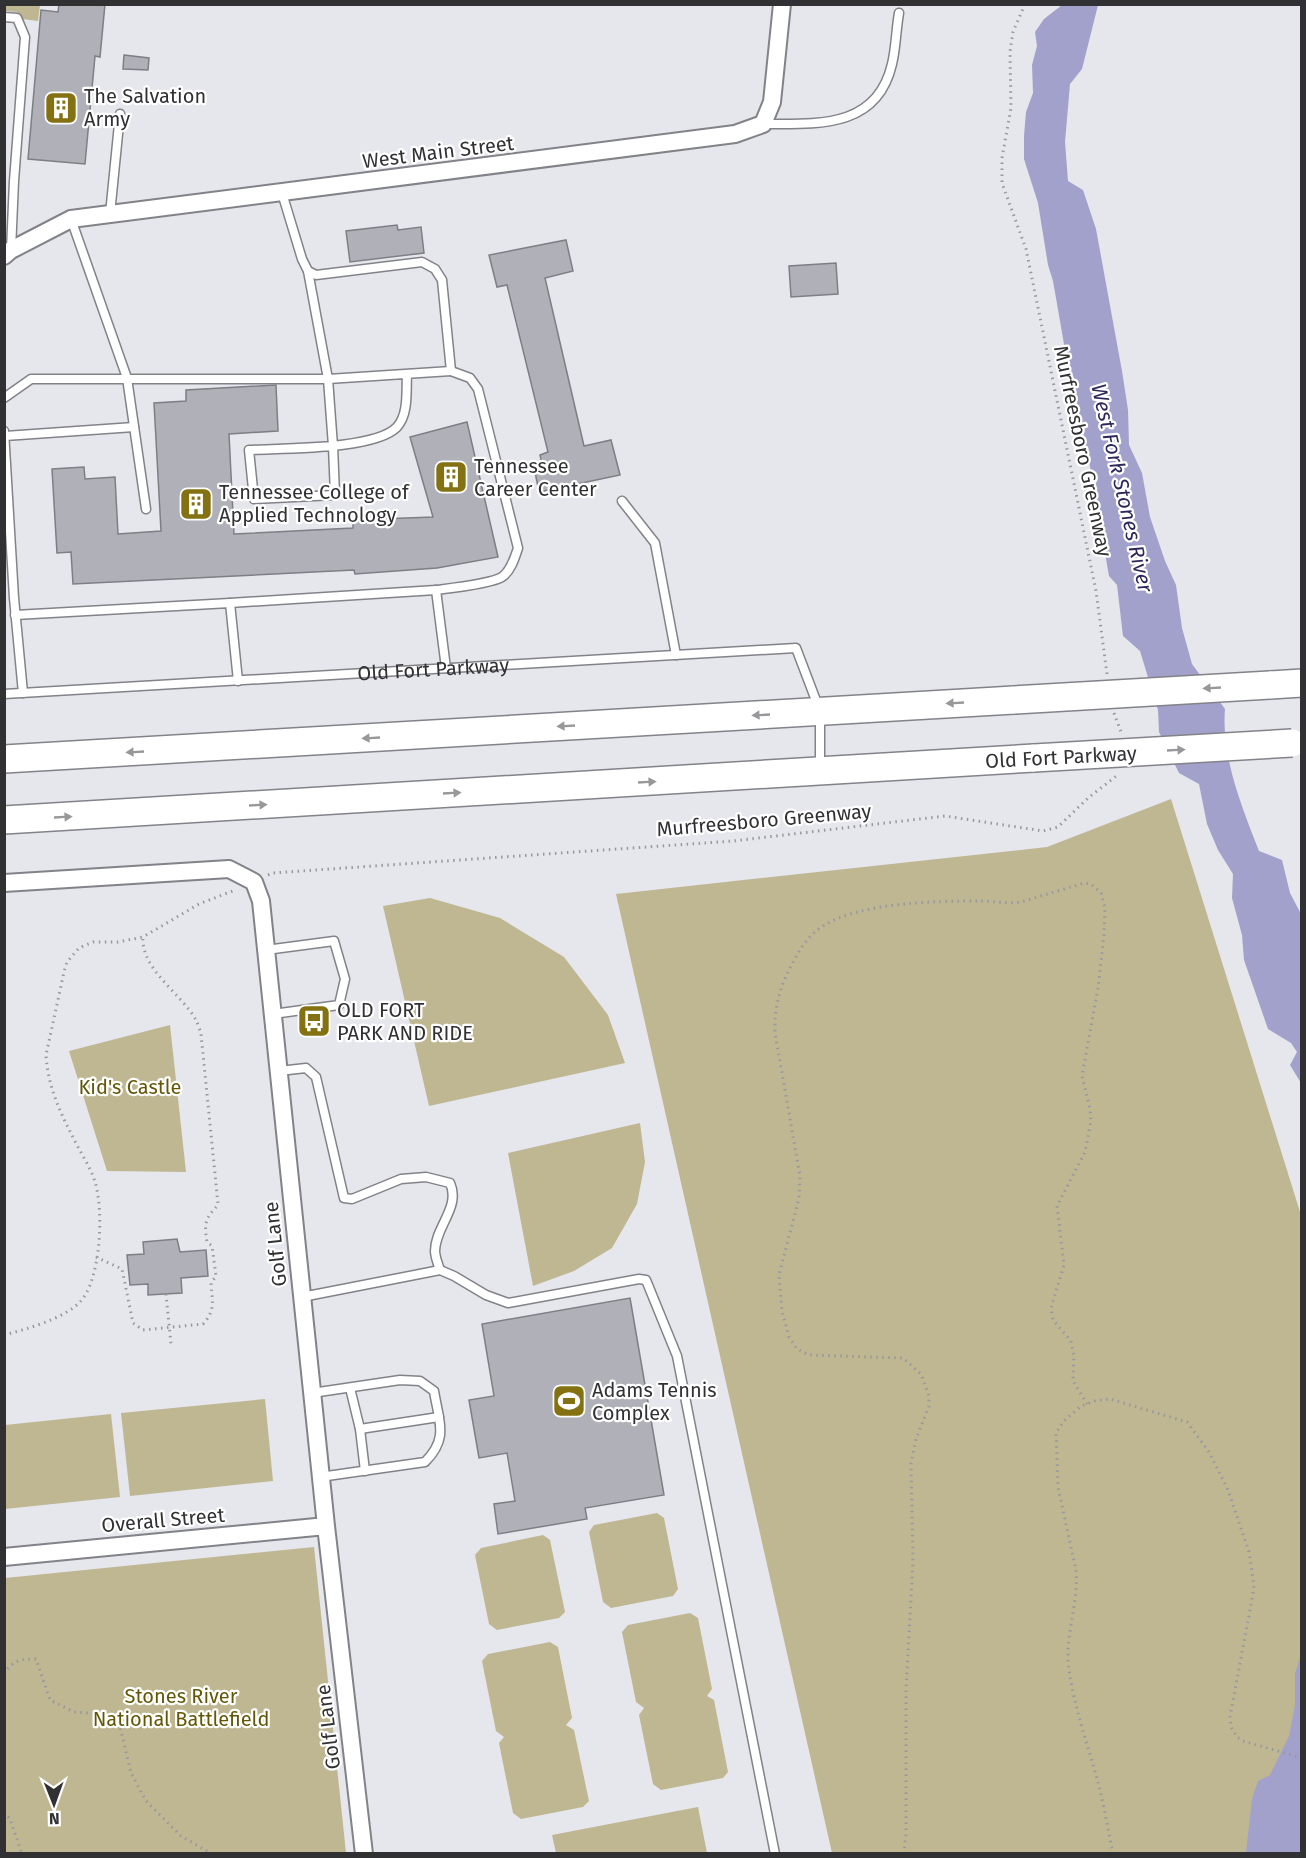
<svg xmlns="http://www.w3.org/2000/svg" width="1306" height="1858" font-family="'Fira Sans',sans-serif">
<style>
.green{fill:#bfb792}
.water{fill:#a2a1cb}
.building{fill:#b0b0b8;stroke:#7e7e85;stroke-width:1.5}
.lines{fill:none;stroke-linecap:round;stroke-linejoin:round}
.lane-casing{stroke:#828289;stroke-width:11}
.street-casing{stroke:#828289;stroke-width:20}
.primary-casing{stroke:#828289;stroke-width:30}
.path{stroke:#98989d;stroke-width:3;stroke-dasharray:1.5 4.5;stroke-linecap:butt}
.lane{stroke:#fff;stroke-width:8}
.street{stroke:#fff;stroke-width:16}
.primary{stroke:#fff;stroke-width:27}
.primary-bridge-casing{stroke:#828289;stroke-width:30;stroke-linecap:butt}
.primary-bridge{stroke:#fff;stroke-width:27}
.oneway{fill:#98989a}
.labels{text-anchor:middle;stroke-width:4.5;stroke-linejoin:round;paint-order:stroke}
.poi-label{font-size:20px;fill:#313134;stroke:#fff;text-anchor:start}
.street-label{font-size:20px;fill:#313134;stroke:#fff}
.park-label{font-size:20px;fill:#635606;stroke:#fff}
.water-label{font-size:21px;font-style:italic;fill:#2d265a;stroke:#fff}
</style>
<rect width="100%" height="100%" fill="#e6e6ed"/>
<path class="green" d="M5,5H40L38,21L22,19L17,12L5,11Z
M1171,799L1301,1215V1853H832L616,894L1047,847Z
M430,898L500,918L564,957L608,1015L625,1063L429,1106L383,906Z
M170,1025L186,1172L107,1171L69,1051Z
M640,1123L645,1162L637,1204L612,1248L574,1271L533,1286L508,1153Z
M265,1399L273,1481L130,1496L121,1413Z
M111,1414L120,1497L5,1509V1425Z
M657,1513L664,1518L678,1589L673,1596L611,1608L603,1602L589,1532L594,1525Z
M543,1535L550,1540L565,1612L559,1618L497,1630L489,1624L475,1555L481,1548Z
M314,1547L346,1853H5V1578Z
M690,1613L698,1618L712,1689L707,1696L714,1700L728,1772L723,1778L661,1790L653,1784L639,1715L644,1708L636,1702L622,1632L628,1625Z
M550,1642L558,1647L572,1718L566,1725L574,1730L589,1801L583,1807L521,1819L513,1813L499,1743L504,1737L496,1731L482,1661L488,1654Z
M698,1807L707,1853H556L552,1835Z"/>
<path class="water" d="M1062,5H1098L1082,69L1070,84L1065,142L1068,181L1083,190L1096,229L1122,371L1128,410L1129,445L1142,473L1150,517L1165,561L1176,585L1182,628L1192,664L1225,709C1221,757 1242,807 1259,851L1282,860L1290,893L1301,914V1083L1290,1065L1297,1052L1291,1043L1268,1029L1244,960L1242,935L1232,898L1233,874L1218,850L1207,824L1199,784L1179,773L1159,732L1158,710L1140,651L1123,636L1117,585L1109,576L1088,455L1064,344L1053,281L1048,265L1038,203L1024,159V136L1026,112L1033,93L1032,65L1037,46L1035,32L1044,19Z
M1301,1654V1853H1246L1252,1799L1258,1781L1270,1775L1289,1736L1295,1705V1674Z"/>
<path class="building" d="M59,4H105L100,57L95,56L85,164L28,159L41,10L58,12Z
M124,55L149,58L148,70L123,69Z
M397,225L398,230L421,227L424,253L350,262L346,231Z
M566,240L573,271L545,278L584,446L611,440L620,475L539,492L535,472L543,469L540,455L548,452L507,285L497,287L489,255Z
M836,263L838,294L791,297L789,266Z
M276,385L278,431L229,434L234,534L353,528V520L433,517L410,437L467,422L498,557L437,568L355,574L354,570L73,584L71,552L57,553L52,469L84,467L85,479L115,477L118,534L161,531L154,403L186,401V390Z
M177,1239L180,1252L206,1250L208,1276L181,1278L182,1293L148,1295V1284L130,1285L127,1255L144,1254L143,1242Z
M630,1298L664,1495L585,1508L587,1519L498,1534L494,1504L515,1501L507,1453L479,1458L469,1400L494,1396L482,1324Z"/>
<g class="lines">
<defs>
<g id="lane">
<path d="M4,17L17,18L25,37L14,181L11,250"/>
<path d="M763,124C817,124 877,129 892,64C896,48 896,30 899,13"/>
<path d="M282,193L302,259L308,271L316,275L422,262L435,269L442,280L451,371L470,378L478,389L518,548C515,557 511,571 502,577C490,584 452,588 436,590L446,668"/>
<path d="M110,214L120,114"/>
<path d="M71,219L127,378L146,509"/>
<path d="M407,374C406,390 409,414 397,427C375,450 282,448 249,450L254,499L335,495L333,446L328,379L451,371"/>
<path d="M4,398L31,379H328L308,271"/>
<path d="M4,431L14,598L23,693"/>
<path d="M5,436L134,427"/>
<path d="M622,501L655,543L676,655"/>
<path d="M230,603L436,590"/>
<path d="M15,615L230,603L238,681"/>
<path id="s1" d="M4,694L796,648L820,711V769"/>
<path d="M266,950L334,941L345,979L339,1005L273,1014"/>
<path d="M279,1071L306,1068L316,1077L344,1198L352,1199L401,1179L426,1177L450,1183C461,1207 435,1227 435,1251C435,1257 438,1264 440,1270"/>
<path d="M302,1297L440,1270L454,1276L486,1295L508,1303L639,1279L646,1280L677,1356L775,1854"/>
<path d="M350,1388L360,1429L365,1471"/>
<path d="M312,1393L400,1380L420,1381L434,1391C439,1422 449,1438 425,1462L320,1477"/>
<path d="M360,1429L439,1417"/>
</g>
<path id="street" d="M4,256L11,250L71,219L735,134L763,124L772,102L782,4
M4,883L229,869L254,882L261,901L326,1526L364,1854
M4,1557L326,1526"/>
<path id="primary" d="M1270,685L1302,683
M4,759L1014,700
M4,820L1034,758"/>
</defs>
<use href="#lane" class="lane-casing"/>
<use href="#street" class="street-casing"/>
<use href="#primary" class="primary-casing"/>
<path class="path" d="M1025,4L1013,32L1010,52L1011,108L1002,158V183L1026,249L1096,591L1107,674
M1114,713L1121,732
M268,875L273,873L733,841L945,816L1043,831L1058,827L1088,798L1119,774
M96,1257L122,1269L133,1323L143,1330L203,1324C216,1310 212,1300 211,1283L216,1276L212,1246L207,1242C204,1223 205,1219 218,1205L217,1194L201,1034C200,1030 198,1024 196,1020C182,994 141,970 143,937
M166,1294L171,1344
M4,1335C27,1329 63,1319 80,1302C101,1280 104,1210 95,1182C92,1171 85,1160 79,1149C63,1118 48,1090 46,1055L64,972L67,962L79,948L93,942H118L143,937L199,904L235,890
M4,1674C13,1660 21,1659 36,1659L50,1700L74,1712L113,1715L120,1727L131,1773L146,1801L181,1836L212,1854
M4,1812L10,1819L22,1854
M904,1854L906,1833V1691L913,1561L911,1463L916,1439L929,1406V1396L921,1374L903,1358L809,1355L797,1349L789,1337L782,1311L779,1275L799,1198L800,1176L775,1033C774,1005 781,983 795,959C801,947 809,936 820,928C857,902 936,901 980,901C994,901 1007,904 1021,902L1084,883L1091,884L1101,893L1105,908L1104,935L1098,988L1082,1076L1090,1109L1091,1121L1085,1152L1057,1206L1064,1265L1051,1308L1053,1320L1071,1341L1074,1356L1073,1381L1087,1404
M1113,1854C1108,1830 1104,1805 1098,1782C1088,1746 1074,1706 1069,1670C1064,1636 1079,1604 1076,1570L1058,1487L1056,1433L1064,1421L1081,1406L1095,1401L1110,1399L1187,1422L1209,1452L1228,1490L1249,1552L1254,1586L1252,1599L1230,1717L1231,1727L1237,1737L1243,1741L1302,1758"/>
<use href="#lane" class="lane"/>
<use href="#street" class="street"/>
<use href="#primary" class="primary"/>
<defs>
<path id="primary-bridge" d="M1014,700L1270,685
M1034,758L1292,743"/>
</defs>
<use href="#primary-bridge" class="primary-bridge-casing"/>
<use href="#primary-bridge" class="primary-bridge"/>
</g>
<defs><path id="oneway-solid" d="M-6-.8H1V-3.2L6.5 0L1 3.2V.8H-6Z" transform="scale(1.5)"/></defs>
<g class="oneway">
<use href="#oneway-solid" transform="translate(1212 688) rotate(177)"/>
<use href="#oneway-solid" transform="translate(955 703) rotate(177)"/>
<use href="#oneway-solid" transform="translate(761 715) rotate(177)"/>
<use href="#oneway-solid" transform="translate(566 726) rotate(177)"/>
<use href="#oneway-solid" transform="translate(371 738) rotate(177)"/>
<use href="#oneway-solid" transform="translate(1176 750) rotate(-3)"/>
<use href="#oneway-solid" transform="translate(135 752) rotate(177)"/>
<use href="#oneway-solid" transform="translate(647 782) rotate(-3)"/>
<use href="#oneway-solid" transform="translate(452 793) rotate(-3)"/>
<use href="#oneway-solid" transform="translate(258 805) rotate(-3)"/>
<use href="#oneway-solid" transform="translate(63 817) rotate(-3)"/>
</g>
<defs>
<symbol id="building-square" viewBox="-11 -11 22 22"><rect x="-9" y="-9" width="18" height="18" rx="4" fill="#837112" stroke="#fff"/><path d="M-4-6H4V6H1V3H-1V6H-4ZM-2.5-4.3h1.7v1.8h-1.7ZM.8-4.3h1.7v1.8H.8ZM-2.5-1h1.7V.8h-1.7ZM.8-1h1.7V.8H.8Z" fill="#fff"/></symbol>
<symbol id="bus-square" viewBox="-11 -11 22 22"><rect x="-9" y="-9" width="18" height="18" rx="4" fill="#837112" stroke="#fff"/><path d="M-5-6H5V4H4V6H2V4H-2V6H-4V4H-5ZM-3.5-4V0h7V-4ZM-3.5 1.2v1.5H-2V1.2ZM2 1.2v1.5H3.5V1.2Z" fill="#fff"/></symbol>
<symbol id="stadium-square" viewBox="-11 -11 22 22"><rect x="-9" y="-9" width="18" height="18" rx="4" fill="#837112" stroke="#fff"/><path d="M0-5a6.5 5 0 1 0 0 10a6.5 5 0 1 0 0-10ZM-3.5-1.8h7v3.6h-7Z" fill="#fff"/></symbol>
</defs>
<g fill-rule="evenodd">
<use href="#building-square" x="42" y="89" width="38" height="38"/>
<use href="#building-square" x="432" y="458" width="38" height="38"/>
<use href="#building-square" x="177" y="485" width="38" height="38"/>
<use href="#bus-square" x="295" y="1002" width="38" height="38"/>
<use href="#stadium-square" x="550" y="1382" width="38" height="38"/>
</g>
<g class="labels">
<g class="poi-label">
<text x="84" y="103">The Salvation<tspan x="84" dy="23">Army</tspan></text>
<text x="474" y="473">Tennessee<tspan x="474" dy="23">Career Center</tspan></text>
<text x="219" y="499">Tennessee College of<tspan x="219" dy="23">Applied Technology</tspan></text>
<text x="337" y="1017">OLD FORT<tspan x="337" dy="23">PARK AND RIDE</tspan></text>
<text x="592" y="1397">Adams Tennis<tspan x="592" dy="23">Complex</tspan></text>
</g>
<g class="street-label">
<text transform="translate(438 152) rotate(-7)" y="7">West Main Street</text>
<text transform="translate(1083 451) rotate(78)" y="7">Murfreesboro Greenway</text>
<text dy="7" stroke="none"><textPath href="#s1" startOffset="430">Old Fort Parkway</textPath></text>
<text transform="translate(1061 757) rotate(-3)" y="7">Old Fort Parkway</text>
<text transform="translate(764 820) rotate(-5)" y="7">Murfreesboro Greenway</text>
<text transform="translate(275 1244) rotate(-96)" y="7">Golf Lane</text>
<text transform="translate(163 1520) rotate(-5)" y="7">Overall Street</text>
<text transform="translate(328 1727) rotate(-97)" y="7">Golf Lane</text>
</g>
<g class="park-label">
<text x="130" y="1094">Kid's Castle</text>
<text x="181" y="1703">Stones River<tspan x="181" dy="23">National Battlefield</tspan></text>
</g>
<g class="water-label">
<text transform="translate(1122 488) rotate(77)" y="7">West Fork Stones River</text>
</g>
</g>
<rect width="1306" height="1858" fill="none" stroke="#313134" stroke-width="12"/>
<g transform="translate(54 1804) rotate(179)" stroke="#ffffff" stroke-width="4.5" paint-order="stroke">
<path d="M0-4.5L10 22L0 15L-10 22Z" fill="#313134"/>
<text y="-9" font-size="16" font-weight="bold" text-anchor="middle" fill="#313134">N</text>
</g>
</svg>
